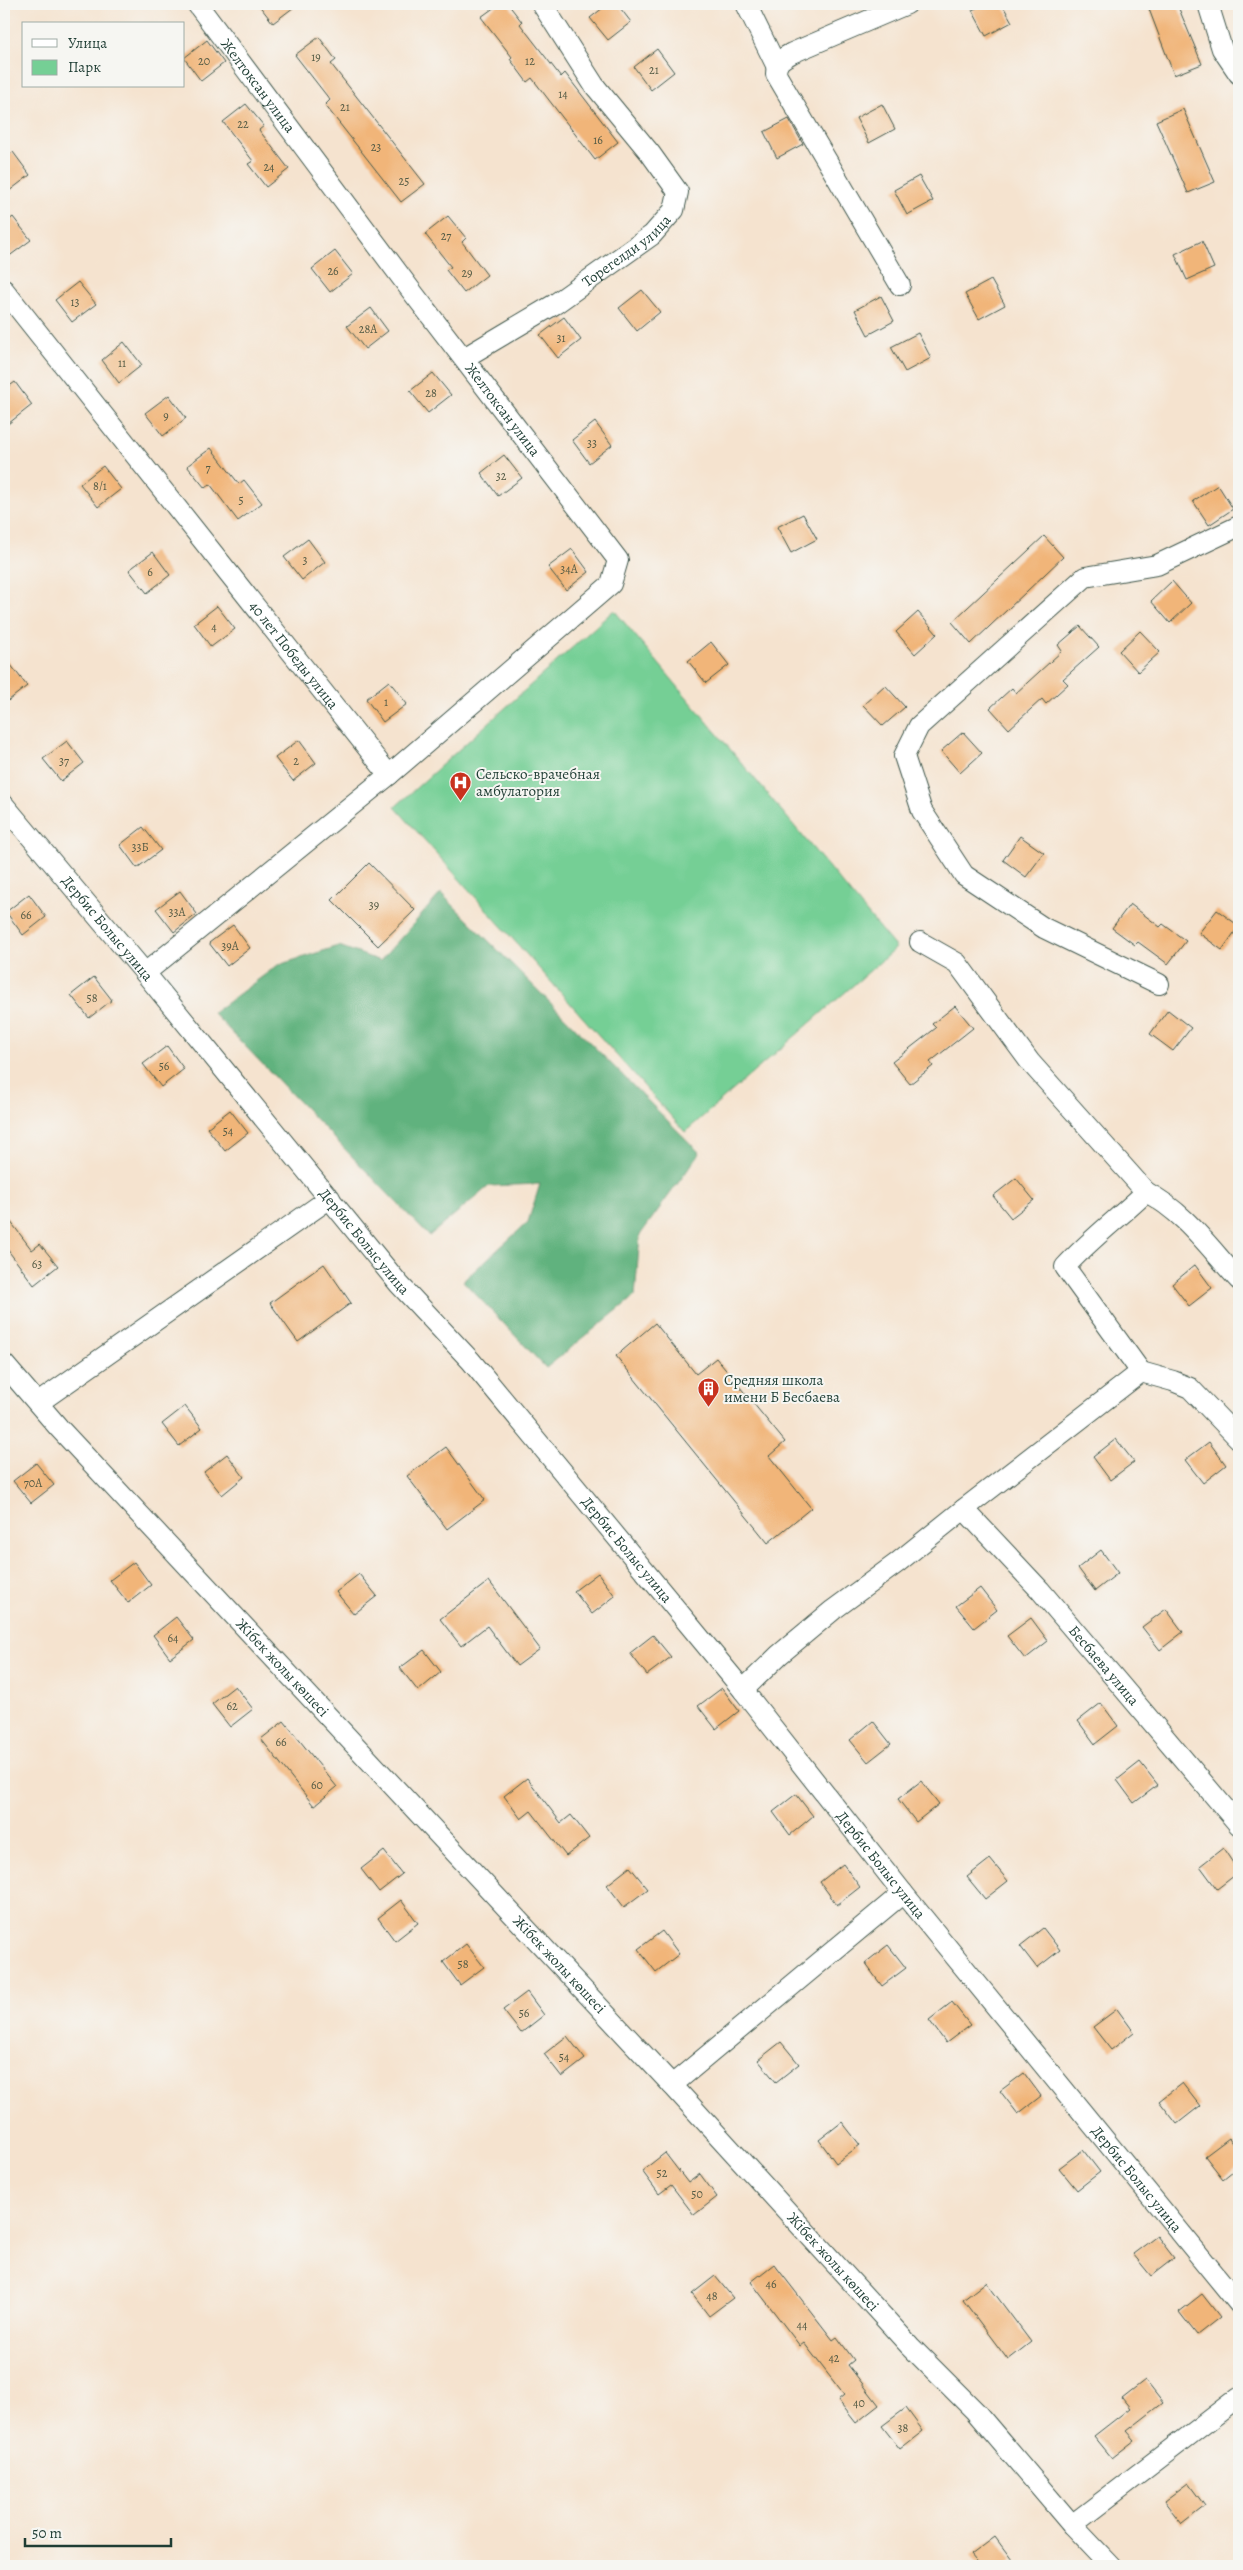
<svg xmlns="http://www.w3.org/2000/svg" width="1243" height="2570" font-family="Alegreya,serif">
<style>
.green{fill:#75cf95;stroke:#4a8664}
.forest{fill:#60b27e;stroke:#407859}
.building{fill:#f1b579}
.lines{fill:none;stroke-linecap:round;stroke-linejoin:round}
.minor-casing{stroke:#3f564b;stroke-width:22}
.minor{stroke:#fff;stroke-width:20}
.labels{text-anchor:middle;stroke-width:4;stroke-linejoin:round;paint-order:stroke}
.number-label{font-size:12px;fill:#545b45}
.street-label{font-size:15px;fill:#1f3d34;stroke:#f6f6f2}
.poi-label{font-size:15px;fill:#1f3d34;stroke:#f6f6f2;text-anchor:start}
</style>
<rect width="100%" height="100%" fill="#f6f6f2"/>
<filter id="ink" filterUnits="userSpaceOnUse"><feTurbulence type="fractalNoise" baseFrequency=".02" numOctaves="2"/><feDisplacementMap in="SourceGraphic" scale="10" xChannelSelector="R" yChannelSelector="G"/><feConvolveMatrix kernelMatrix="1 2 1 2 8 2 1 2 1" color-interpolation-filters="sRGB"/></filter>
<filter id="wash" filterUnits="userSpaceOnUse"><feTurbulence type="fractalNoise" baseFrequency=".0096" numOctaves="4" result="noise"/><feDisplacementMap in="SourceGraphic" scale="20" xChannelSelector="R" yChannelSelector="G"/><feGaussianBlur stdDeviation="1.12" result="paint"/><feColorMatrix in="noise" values="0 0 0 0 0 0 0 0 0 0 0 0 0 0 0 0 0 1.4 0 .05"/><feComposite in="paint" operator="in"/></filter>
<g filter="url(#wash)">
<rect width="100%" height="100%" fill="#f5e3cf"/>
<path class="green" d="M614,610L896,948L685,1132L395,807Z"/>
<path class="forest" d="M441,893L700,1153L640,1235L635,1296L546,1368L463,1281L528,1222L540,1184L489,1186L429,1236L213,1013L278,965L339,946L380,961Z"/>
<g id="blocks">
<path class="building" d="M258,4H298L273,23Z
M499,4H508L522,22L520,24L561,77L565,73L618,142L595,160L532,78L527,82L510,59L512,57L481,17Z
M608,4H617L631,22L608,40L590,18Z
M985,4H1002L1012,22L986,36L972,10Z
M1147,4H1177L1202,64L1174,75Z
M319,37L336,60L331,64L425,184L401,202L325,105L330,100L295,55Z
M207,40L224,63L201,81L184,58Z
M657,49L674,72L651,90L634,67Z
M246,104L264,126L259,130L289,169L266,187L248,164L253,161L223,122Z
M882,104L895,129L869,143L856,118Z
M1183,109L1215,182L1188,193L1156,121Z
M789,119L803,144L777,158L764,132Z
M13,152L30,175L4,195V159Z
M919,176L933,201L907,215L894,190Z
M448,216L466,238L462,242L487,275L464,293L446,270L451,267L425,234Z
M13,217L31,240L4,260V224Z
M1202,241L1214,268L1187,280L1175,254Z
M335,251L353,274L330,292L312,269Z
M991,280L1005,305L979,319L965,294Z
M78,282L96,304L72,322L55,300Z
M642,290L660,312L637,331L619,308Z
M881,296L894,321L868,335L855,310Z
M371,308L388,331L365,349L347,326Z
M564,317L581,340L558,358L540,335Z
M918,333L931,358L905,372L891,347Z
M124,342L142,365L119,383L102,360Z
M433,373L451,395L428,413L410,391Z
M15,382L32,405L4,427V390Z
M169,395L186,418L163,436L145,413Z
M595,422L612,445L589,463L572,440Z
M211,448L239,484L244,480L262,503L238,521L210,484L205,488L187,466Z
M504,455L522,478L498,496L481,473Z
M103,466L121,489L98,507L80,484Z
M1218,485L1233,509L1209,525L1193,501Z
M803,514L817,539L791,553L777,527Z
M1044,536L1063,557L971,644L952,622Z
M308,539L325,562L302,580L284,557Z
M572,549L589,572L566,590L548,567Z
M153,552L170,575L147,593L129,570Z
M1172,581L1191,603L1170,623L1151,601Z
M217,606L235,629L211,647L194,624Z
M918,612L937,634L915,654L896,632Z
M1080,626L1099,647L1063,679L1068,684L1046,704L1042,699L1009,729L990,708L1012,688L1016,693L1062,651L1058,645Z
M1140,631L1160,652L1138,672L1119,651Z
M711,642L729,665L706,683L688,661Z
M4,656L27,686L4,704Z
M389,681L407,704L383,722L366,699Z
M885,685L905,707L883,726L863,705Z
M963,732L982,753L960,773L941,751Z
M299,740L316,763L293,781L275,758Z
M67,741L84,763L61,781L43,759Z
M143,827L161,850L137,868L120,845Z
M1020,836L1044,853L1026,877L1003,860Z
M369,863L415,910L378,946L332,900Z
M180,891L197,914L174,932L156,909Z
M29,894L46,917L23,935L6,912Z
M1130,904L1160,927L1163,924L1186,941L1168,964L1138,942L1135,945L1112,928Z
M1217,910L1239,926L1222,950L1199,933Z
M233,925L250,948L227,966L209,943Z
M94,977L112,1000L89,1018L71,995Z
M955,1006L973,1028L930,1062L933,1066L910,1084L892,1062L936,1028L932,1024Z
M1168,1010L1191,1028L1173,1051L1150,1034Z
M167,1046L184,1069L161,1087L143,1064Z
M230,1110L248,1133L225,1151L207,1128Z
M1016,1178L1034,1200L1011,1218L993,1196Z
M4,1213L32,1250L40,1244L58,1266L34,1285L4,1245Z
M324,1264L351,1303L298,1342L270,1303Z
M1195,1265L1212,1288L1189,1306L1172,1284Z
M655,1323L696,1374L716,1358L785,1442L769,1456L811,1508L768,1543L616,1356Z
M185,1406L202,1428L179,1446L162,1424Z
M1116,1439L1134,1462L1110,1480L1093,1457Z
M1209,1442L1226,1465L1203,1483L1185,1460Z
M446,1447L485,1500L447,1529L407,1476Z
M227,1454L244,1477L222,1495L204,1472Z
M36,1463L54,1485L31,1503L13,1481Z
M1101,1550L1118,1573L1095,1591L1078,1568Z
M134,1562L151,1585L128,1603L110,1580Z
M598,1573L615,1596L592,1614L574,1591Z
M359,1574L377,1596L354,1614L336,1592Z
M489,1581L540,1649L517,1666L487,1626L461,1646L440,1619Z
M980,1588L997,1610L974,1628L956,1606Z
M1166,1609L1183,1632L1160,1650L1142,1627Z
M176,1617L194,1640L170,1658L153,1635Z
M1031,1618L1048,1641L1025,1659L1007,1636Z
M653,1635L671,1657L647,1675L630,1653Z
M424,1650L441,1672L418,1691L400,1668Z
M235,1686L253,1709L230,1727L212,1704Z
M722,1688L739,1711L716,1729L698,1706Z
M1101,1703L1118,1726L1095,1744L1078,1721Z
M284,1721L337,1787L314,1806L261,1739Z
M873,1721L891,1744L868,1762L850,1740Z
M1140,1762L1158,1785L1134,1803L1117,1780Z
M527,1778L561,1823L571,1815L589,1838L566,1856L531,1811L521,1819L504,1796Z
M921,1781L939,1804L916,1822L898,1799Z
M796,1794L813,1816L790,1835L773,1812Z
M1223,1848L1239,1872L1217,1889L1200,1866Z
M384,1851L402,1874L379,1892L361,1869Z
M990,1859L1008,1881L985,1899L967,1877Z
M843,1864L860,1887L837,1905L820,1882Z
M630,1867L648,1889L624,1907L607,1885Z
M401,1900L418,1923L395,1941L378,1918Z
M1043,1928L1060,1950L1037,1968L1020,1946Z
M662,1931L679,1954L656,1972L638,1949Z
M466,1944L484,1967L460,1985L443,1962Z
M888,1945L906,1968L882,1986L865,1963Z
M527,1992L544,2015L521,2033L503,2010Z
M952,2002L970,2025L946,2043L929,2020Z
M1117,2009L1134,2032L1111,2050L1093,2027Z
M567,2036L585,2059L562,2077L544,2054Z
M781,2042L799,2064L776,2082L758,2060Z
M1024,2073L1041,2096L1018,2114L1000,2091Z
M1182,2083L1200,2106L1177,2124L1159,2101Z
M842,2122L860,2145L836,2163L819,2140Z
M1229,2138L1239,2151V2166L1223,2179L1205,2156Z
M1083,2150L1100,2172L1077,2190L1059,2168Z
M665,2153L688,2183L700,2174L717,2197L694,2215L671,2185L659,2194L642,2171Z
M1157,2236L1174,2258L1151,2276L1133,2254Z
M774,2264L833,2340L837,2337L854,2360L848,2365L879,2405L856,2423L838,2400L844,2395L804,2343L800,2346L751,2282Z
M715,2276L733,2298L709,2316L692,2294Z
M986,2282L1031,2342L1008,2360L963,2300Z
M1202,2294L1220,2317L1197,2335L1179,2312Z
M1145,2380L1163,2403L1127,2431L1135,2440L1112,2458L1094,2436L1130,2408L1122,2398Z
M906,2408L923,2431L900,2449L882,2426Z
M1188,2483L1205,2506L1182,2524L1164,2501Z
M995,2537L1012,2560L1004,2566H980L971,2555Z"/>
</g>
</g>
<g filter="url(#ink)">
<use href="#blocks" fill-opacity="0" stroke="#3f564b" stroke-width="1"/>
<g class="lines">
<defs>
<g id="minor">
<path id="s1" d="M197,4L410,289L618,560L611,584L389,775"/>
<path d="M746,4L776,65"/>
<path d="M1208,4L1222,49L1239,74"/>
<path d="M900,285L776,74C776,62 781,59 792,53L907,4"/>
<path id="s2" d="M4,290L389,775L145,973"/>
<path id="s3" d="M464,358L555,304L652,235L674,210L678,192L650,153L594,85L542,4"/>
<path id="s4" d="M4,805L145,973L399,1284L471,1361L743,1690L903,1893L1239,2304"/>
<path d="M920,942L957,963L1030,1062L1146,1192"/>
<path d="M1159,984L1044,928L964,875L922,811L904,756L919,726L1085,577L1157,565L1239,526"/>
<path id="s5" d="M4,1364L59,1428L672,2085L910,2346L975,2411L1072,2525L1111,2566"/>
<path d="M1141,1372L1065,1267C1090,1239 1119,1218 1146,1192C1185,1212 1210,1249 1239,1280"/>
<path d="M1141,1372L1173,1381L1190,1388L1239,1439"/>
<path d="M38,1403L330,1198"/>
<path id="s6" d="M964,1509L1040,1590L1239,1825"/>
<path d="M743,1690L779,1655L833,1610L897,1563L964,1509L1141,1372"/>
<path d="M672,2085L903,1893"/>
<path d="M1072,2525L1239,2397"/>
</g>
</defs>
<use href="#minor" class="minor-casing"/>
<use href="#minor" class="minor"/>
</g>
</g>
<defs>
<symbol id="hospital-pin" viewBox="-11 -11 22 30"><path d="M0 17L-7.5 6A9.5 9.5 0 1 1 7.5 6Z" fill="#c8321e" stroke="#f6f6f2"/><path d="M-5-5h3v3.5h4V-5h3V5h-3V1.5h-4V5h-3Z" fill="#fff"/></symbol>
<symbol id="building-pin" viewBox="-11 -11 22 30"><path d="M0 17L-7.5 6A9.5 9.5 0 1 1 7.5 6Z" fill="#c8321e" stroke="#f6f6f2"/><path d="M-4-6H4V6H1V3H-1V6H-4ZM-2.5-4.3h1.7v1.8h-1.7ZM.8-4.3h1.7v1.8H.8ZM-2.5-1h1.7V.8h-1.7ZM.8-1h1.7V.8H.8Z" fill="#fff"/></symbol>
</defs>
<g fill-rule="evenodd">
<use href="#hospital-pin" x="448" y="770" width="25" height="34"/>
<use href="#building-pin" x="696" y="1376" width="25" height="34"/>
</g>
<g class="labels">
<g class="number-label">
<text x="316" y="61">19</text>
<text x="204" y="65">20</text>
<text x="530" y="65">12</text>
<text x="654" y="74">21</text>
<text x="563" y="98">14</text>
<text x="345" y="111">21</text>
<text x="243" y="128">22</text>
<text x="598" y="144">16</text>
<text x="376" y="151">23</text>
<text x="269" y="171">24</text>
<text x="404" y="185">25</text>
<text x="446" y="240">27</text>
<text x="333" y="275">26</text>
<text x="467" y="277">29</text>
<text x="75" y="306">13</text>
<text x="368" y="333">28А</text>
<text x="561" y="342">31</text>
<text x="122" y="367">11</text>
<text x="431" y="397">28</text>
<text x="166" y="420">9</text>
<text x="592" y="447">33</text>
<text x="208" y="472">7</text>
<text x="501" y="480">32</text>
<text x="100" y="490">8/1</text>
<text x="241" y="504">5</text>
<text x="305" y="564">3</text>
<text x="569" y="573">34А</text>
<text x="150" y="576">6</text>
<text x="214" y="631">4</text>
<text x="386" y="706">1</text>
<text x="64" y="765">37</text>
<text x="296" y="765">2</text>
<text x="140" y="851">33Б</text>
<text x="374" y="909">39</text>
<text x="177" y="916">33А</text>
<text x="26" y="919">66</text>
<text x="230" y="950">39А</text>
<text x="92" y="1002">58</text>
<text x="164" y="1070">56</text>
<text x="228" y="1135">54</text>
<text x="37" y="1268">63</text>
<text x="33" y="1487">70А</text>
<text x="173" y="1642">64</text>
<text x="232" y="1710">62</text>
<text x="281" y="1746">66</text>
<text x="317" y="1789">60</text>
<text x="463" y="1968">58</text>
<text x="524" y="2017">56</text>
<text x="564" y="2061">54</text>
<text x="662" y="2177">52</text>
<text x="697" y="2198">50</text>
<text x="771" y="2288">46</text>
<text x="712" y="2300">48</text>
<text x="802" y="2329">44</text>
<text x="834" y="2362">42</text>
<text x="859" y="2407">40</text>
<text x="903" y="2432">38</text>
</g>
<g class="street-label">
<text dy="5" stroke="none"><textPath href="#s1" startOffset="102">Желтоксан улица</textPath></text>
<text dy="5" stroke="none"><textPath href="#s3" startOffset="195">Торегелди улица</textPath></text>
<text dy="5" stroke="none"><textPath href="#s1" startOffset="508">Желтоксан улица</textPath></text>
<text dy="5" stroke="none"><textPath href="#s2" startOffset="466">40 лет Победы улица</textPath></text>
<text dy="5" stroke="none"><textPath href="#s4" startOffset="161">Дербис Болыс улица</textPath></text>
<text dy="5" stroke="none"><textPath href="#s4" startOffset="566">Дербис Болыс улица</textPath></text>
<text dy="5" stroke="none"><textPath href="#s4" startOffset="971">Дербис Болыс улица</textPath></text>
<text dy="5" stroke="none"><textPath href="#s6" startOffset="210">Бесбаева улица</textPath></text>
<text dy="5" stroke="none"><textPath href="#s5" startOffset="412">Жібек жолы көшесі</textPath></text>
<text dy="5" stroke="none"><textPath href="#s4" startOffset="1376">Дербис Болыс улица</textPath></text>
<text dy="5" stroke="none"><textPath href="#s5" startOffset="818">Жібек жолы көшесі</textPath></text>
<text dy="5" stroke="none"><textPath href="#s4" startOffset="1781">Дербис Болыс улица</textPath></text>
<text dy="5" stroke="none"><textPath href="#s5" startOffset="1222">Жібек жолы көшесі</textPath></text>
</g>
<g class="poi-label">
<text x="476" y="779">Сельско-врачебная<tspan x="476" dy="17">амбулатория</tspan></text>
<text x="724" y="1385">Средняя школа<tspan x="724" dy="17">имени Б Бесбаева</tspan></text>
</g>
</g>
<rect width="1243" height="2570" fill="none" stroke="#f6f6f2" stroke-width="20"/>
<rect x="22" y="22" width="162" height="65" fill="#f6f6f2" stroke="#a0aca6"/>
<rect x="32" y="39" width="25" height="8" fill="#ffffff" stroke="#a0aca6"/>
<text x="68" y="48" font-size="15" fill="#1f3d34">Улица</text>
<rect x="32" y="60" width="25" height="15" fill="#75cf95" stroke="#a0aca6"/>
<text x="68" y="72" font-size="15" fill="#1f3d34">Парк</text>
<path d="M25 2538v8h146v-8" fill="none" stroke="#1f3d34" stroke-width="2.5"/>
<text x="32" y="2538" font-size="15" fill="#1f3d34" stroke="#f6f6f2" stroke-width="4" paint-order="stroke">50 m</text>
</svg>
